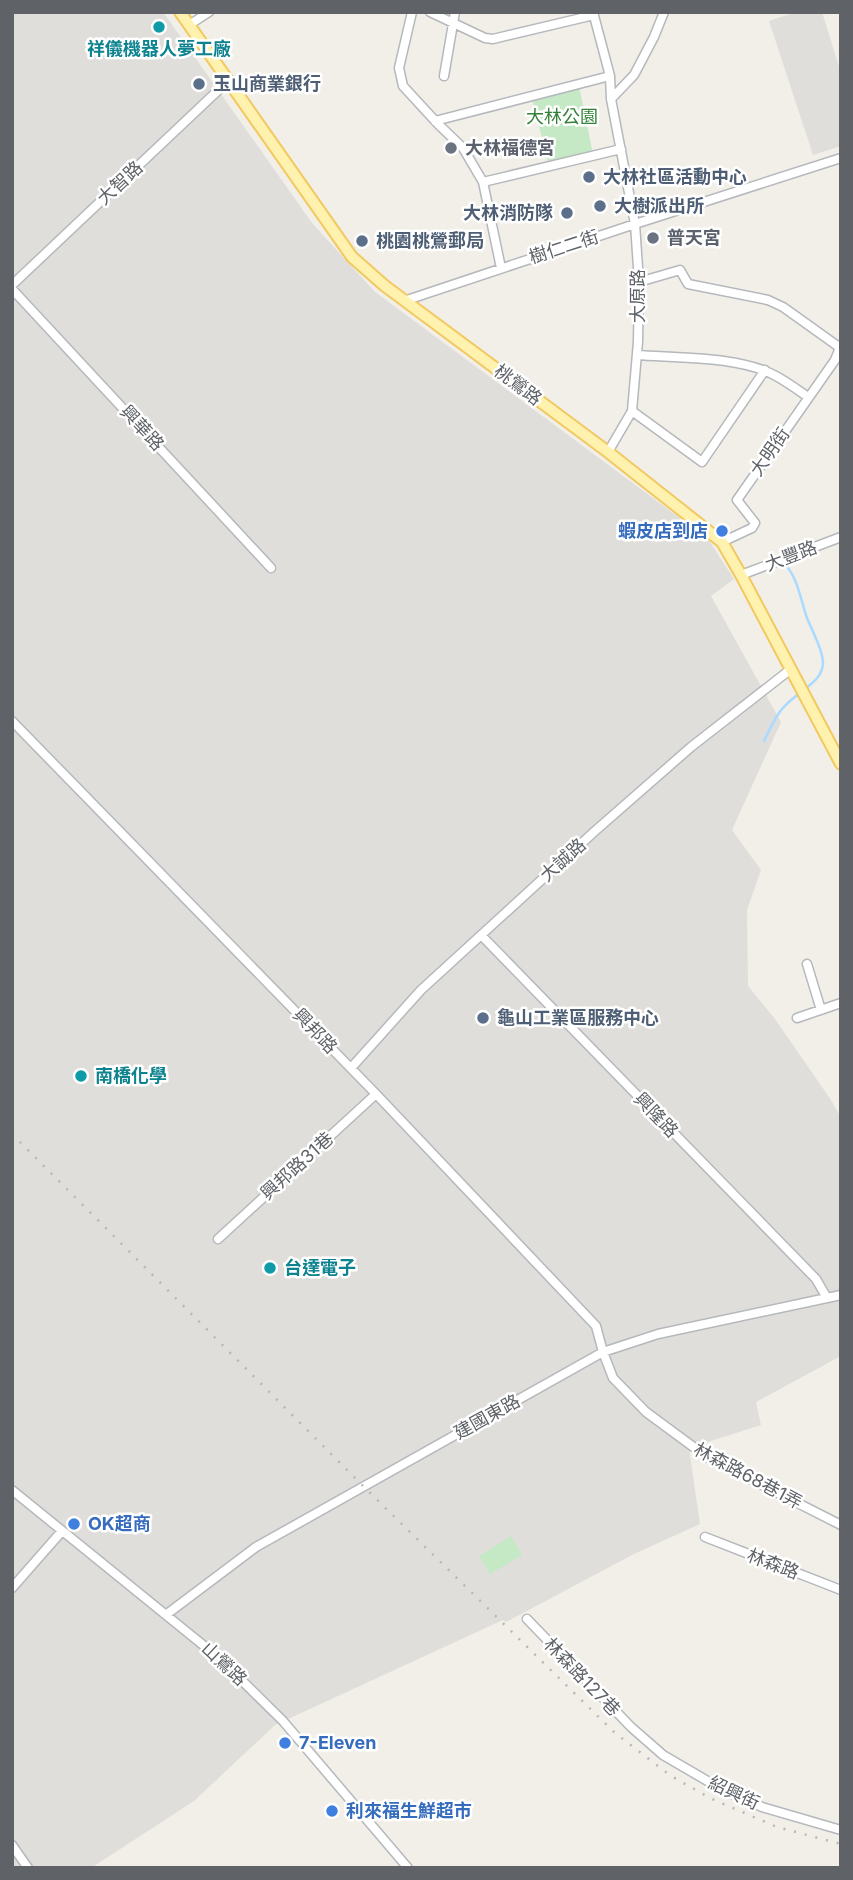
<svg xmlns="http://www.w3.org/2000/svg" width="853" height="1880" font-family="Inter,'Noto Sans TC',sans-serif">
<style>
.industrial{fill:#e0deda}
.green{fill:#c5e8c5}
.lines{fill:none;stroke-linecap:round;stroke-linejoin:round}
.stream{stroke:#aadaff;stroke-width:2.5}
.minor-casing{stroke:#b5b8bc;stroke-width:11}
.major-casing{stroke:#f2c960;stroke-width:14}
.minor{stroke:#fff;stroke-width:8}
.major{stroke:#fff2af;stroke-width:10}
.rail{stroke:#b6b7b8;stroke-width:2.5;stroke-dasharray:2 9;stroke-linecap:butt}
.culture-dot{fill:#0f9aa8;stroke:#fff;stroke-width:2.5}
.service-dot{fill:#5c6f8a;stroke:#fff;stroke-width:2.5}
.worship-dot{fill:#6b7280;stroke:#fff;stroke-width:2.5}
.shop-dot{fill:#3f7fe0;stroke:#fff;stroke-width:2.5}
.labels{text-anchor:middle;stroke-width:5;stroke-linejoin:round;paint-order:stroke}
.culture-label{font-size:18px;font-weight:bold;fill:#0d838f;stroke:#fff;text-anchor:start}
.service-label{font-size:18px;font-weight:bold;fill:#4e5e75;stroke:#fff;text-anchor:start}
.park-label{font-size:18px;fill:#348238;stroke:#fff}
.worship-label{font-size:18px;font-weight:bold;fill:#5b616d;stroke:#fff;text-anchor:start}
.street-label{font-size:18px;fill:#5f6368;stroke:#fff}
.shop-label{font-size:18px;font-weight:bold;fill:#366cbe;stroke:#fff;text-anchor:start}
</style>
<rect width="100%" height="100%" fill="#f1efe8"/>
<path class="industrial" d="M12,12H163L312,223L374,291L708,539L734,579L711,596L781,722L732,830L761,870L747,910L748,986L775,1019L831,1100L841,1118V1356L756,1402L761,1425L689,1448L700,1524L634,1554L506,1622L503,1620L275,1725L194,1801L91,1868H12Z
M796,12H822L841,73V146L813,155L769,21Z"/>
<path class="green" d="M579,86L593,154L549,166L532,98Z
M511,1536L522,1555L490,1574L479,1556Z"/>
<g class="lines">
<path class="stream" d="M785,564C798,579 800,597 806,615C811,630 822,646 823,662C823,675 814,682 805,689
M764,741C775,718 778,709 800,693"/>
<defs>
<path id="minor" d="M412,12L399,68L403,86L438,124L463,148L483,182L501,268
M430,12L485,38L493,39L594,15
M593,12L610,76L611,99L635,224L639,282L638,342L632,411L608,452
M189,25L209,12
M444,76L455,12
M611,99L634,75L654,37L664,12
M435,121L610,76
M483,182L621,149
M639,282L680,270L688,284L768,300L783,307L839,347
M12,285L228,81
M12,289L271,568
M407,300L635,224L841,158
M637,355C678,358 740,356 776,376C787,382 798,390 808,397
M632,411L702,462L765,370
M722,542L752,528L755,523L737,500L835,360L841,345
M741,575L841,537
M12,721L376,1094L596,1326L603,1352L613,1378L646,1412L707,1457L841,1525
M481,935L816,1279L827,1298
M807,964L821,1010
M797,1018L841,1003
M351,1068L421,990L595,831L691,747L791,669
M218,1239L376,1094
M12,1490L219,1658L283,1721L408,1868
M705,1537L841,1590
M12,1588L62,1531
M167,1614L256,1547L603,1352L658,1334L841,1295
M527,1619L631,1727L663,1755L723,1790L762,1807L841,1830
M12,1845L28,1868"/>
<path id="major" d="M180,12L352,257L385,286L608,452L722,542L741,575L841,764"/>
</defs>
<use href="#minor" class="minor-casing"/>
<use href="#major" class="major-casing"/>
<use href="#minor" class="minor"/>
<use href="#major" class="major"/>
<path class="rail" d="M12,1134L363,1486L615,1733L671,1776L712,1799L777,1827L841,1844"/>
</g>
<g class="culture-dot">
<circle cx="159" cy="27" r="7"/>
<circle cx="81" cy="1076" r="7"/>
<circle cx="270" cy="1268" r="7"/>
</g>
<g class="service-dot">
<circle cx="199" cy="84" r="7"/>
<circle cx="589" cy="177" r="7"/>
<circle cx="600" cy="206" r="7"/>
<circle cx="567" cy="213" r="7"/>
<circle cx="362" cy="241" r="7"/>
<circle cx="483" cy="1018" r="7"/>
</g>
<g class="worship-dot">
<circle cx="451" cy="148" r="7"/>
<circle cx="653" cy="238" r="7"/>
</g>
<g class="shop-dot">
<circle cx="722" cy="531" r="7"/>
<circle cx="74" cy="1524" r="7"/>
<circle cx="285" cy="1743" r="7"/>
<circle cx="332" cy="1811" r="7"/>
</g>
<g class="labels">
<g class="culture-label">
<text x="159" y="55" text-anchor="middle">祥儀機器人夢工廠</text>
<text x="95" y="1082">南橋化學</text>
<text x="284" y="1274">台達電子</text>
</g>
<g class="service-label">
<text x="213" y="90">玉山商業銀行</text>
<text x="603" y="183">大林社區活動中心</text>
<text x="614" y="212">大樹派出所</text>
<text x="553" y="219" text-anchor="end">大林消防隊</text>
<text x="376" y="247">桃園桃鶯郵局</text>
<text x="497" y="1024">龜山工業區服務中心</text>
</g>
<g class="park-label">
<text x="562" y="123">大林公園</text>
</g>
<g class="worship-label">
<text x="465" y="154">大林福德宮</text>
<text x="667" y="244">普天宮</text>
</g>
<g class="street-label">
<text transform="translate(120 183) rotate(-43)" y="6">大智路</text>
<text transform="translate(564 247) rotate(-18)" y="6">樹仁二街</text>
<text transform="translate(638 296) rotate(-90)" y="6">大原路</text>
<text transform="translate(518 385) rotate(37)" y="6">桃鶯路</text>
<text transform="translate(142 428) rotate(47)" y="6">興華路</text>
<text transform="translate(770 452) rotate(-55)" y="6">大明街</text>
<text transform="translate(791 556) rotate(-21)" y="6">大豐路</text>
<text transform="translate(563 860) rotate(-42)" y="6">大誠路</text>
<text transform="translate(315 1031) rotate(46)" y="6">興邦路</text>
<text transform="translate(656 1115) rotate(46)" y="6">興隆路</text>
<text transform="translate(297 1166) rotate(-42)" y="6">興邦路31巷</text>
<text transform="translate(487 1417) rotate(-29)" y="6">建國東路</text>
<text transform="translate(748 1476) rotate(28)" y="6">林森路68巷1弄</text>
<text transform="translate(773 1564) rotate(21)" y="6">林森路</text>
<text transform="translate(224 1664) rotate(43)" y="6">山鶯路</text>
<text transform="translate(582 1677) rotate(46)" y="6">林森路127巷</text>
<text transform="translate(734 1793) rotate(25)" y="6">紹興街</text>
</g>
<g class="shop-label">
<text x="708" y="537" text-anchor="end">蝦皮店到店</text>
<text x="88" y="1530">OK超商</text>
<text x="299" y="1749">7-Eleven</text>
<text x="346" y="1817">利來福生鮮超市</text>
</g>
</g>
<rect width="853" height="1880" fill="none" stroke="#5f6368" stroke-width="28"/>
</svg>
